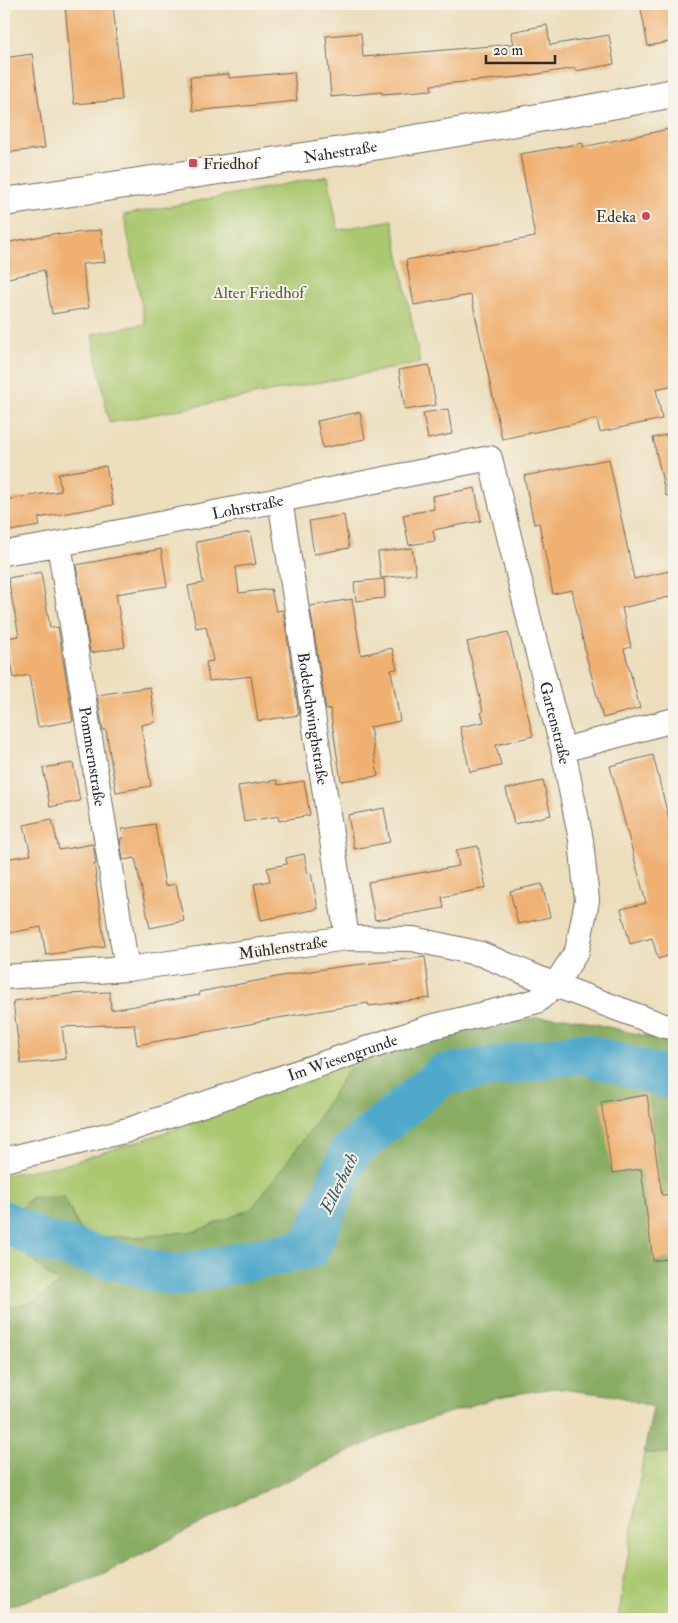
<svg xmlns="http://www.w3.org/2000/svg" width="678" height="1623" font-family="'IM FELL Double Pica',serif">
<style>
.green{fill:#aac870;stroke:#6a7a4e}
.forest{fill:#87ac62;stroke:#596c46}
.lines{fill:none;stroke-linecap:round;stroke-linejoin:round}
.river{stroke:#4ea8cb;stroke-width:41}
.building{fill:#efb071}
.minor-casing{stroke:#6f6a5e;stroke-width:26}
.tertiary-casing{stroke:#6f6a5e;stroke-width:30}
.minor{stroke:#fff;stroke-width:24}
.tertiary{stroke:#fff;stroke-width:28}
.poi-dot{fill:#d1495b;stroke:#f7f3e8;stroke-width:2}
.labels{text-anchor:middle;stroke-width:4;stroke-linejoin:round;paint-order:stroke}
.street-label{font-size:16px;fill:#2b2b2b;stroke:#f7f3e8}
.poi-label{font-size:16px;fill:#2b2b2b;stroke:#f7f3e8;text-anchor:start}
.park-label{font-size:16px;fill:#515a40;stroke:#f7f3e8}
.water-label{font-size:18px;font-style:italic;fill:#375763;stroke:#f7f3e8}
</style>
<rect width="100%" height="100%" fill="#f7f3e8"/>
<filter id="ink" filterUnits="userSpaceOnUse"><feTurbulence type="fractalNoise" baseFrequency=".02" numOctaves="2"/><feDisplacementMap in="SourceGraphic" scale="10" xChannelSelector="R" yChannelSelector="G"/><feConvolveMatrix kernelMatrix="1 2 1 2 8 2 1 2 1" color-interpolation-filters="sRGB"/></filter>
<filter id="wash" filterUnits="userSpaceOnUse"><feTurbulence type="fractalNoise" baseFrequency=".0096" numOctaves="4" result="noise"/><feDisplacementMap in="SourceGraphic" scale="20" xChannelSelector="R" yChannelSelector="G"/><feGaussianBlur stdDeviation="1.12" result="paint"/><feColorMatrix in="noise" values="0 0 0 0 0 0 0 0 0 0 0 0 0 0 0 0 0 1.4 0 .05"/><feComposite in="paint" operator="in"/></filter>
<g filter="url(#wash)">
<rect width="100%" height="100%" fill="#ecdebc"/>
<path class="green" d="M328,176L338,230L392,220L420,363L109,423L92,334L145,324L124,215Z
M365,1048L346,1073L311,1130L252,1209L197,1231L141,1237H83L64,1197L19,1247L35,1264L60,1283L34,1301L4,1308V1175L67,1164L207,1119Z
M644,1453H674V1619H618Z"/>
<path class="forest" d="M566,1017L642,1035L674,1040V1453H644L653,1407L616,1396L553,1388L498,1397L398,1429L258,1494L98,1577L4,1608V1308L34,1301L60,1284L35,1264L19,1248L13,1217L31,1197H64L84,1237H141L197,1231L251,1209L311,1130L346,1073L379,1046L481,1026L535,1018Z"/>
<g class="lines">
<path class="river" d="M4,1221L40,1240L174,1276L310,1248L350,1152L442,1075L581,1053L674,1080"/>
</g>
<g id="blocks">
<path class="building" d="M65,4H113L122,100L74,104Z
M640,4H674V41L648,46Z
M547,25L550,45L609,35L614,64L576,71L575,68L519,77L431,85L432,90L382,94V92L331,97L326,36L361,33L363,57L514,44L511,32Z
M32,54L45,148L4,153V58Z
M294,72L297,101L193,111L190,77L229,74V78Z
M674,128V385L656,389L662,419L600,432L597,419L502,439L471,295L414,305L406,260L535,237L520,154L583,143V147Z
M101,230L105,262L82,264L89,308L52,314L44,270L4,279V243L58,233V235Z
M429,365L436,405L405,410L399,370Z
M448,409L452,434L428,439L423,413Z
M360,412L365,439L323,448L317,421Z
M674,433V495L666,496L653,438Z
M609,459L634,579L674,570V596L622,608L631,647L624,649L640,708L603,718L587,659L572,590L553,594L539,523L534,524L524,476Z
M106,466L113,505L38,518L40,526L4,532V500L61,491L58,474Z
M475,488L481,521L433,530L435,541L409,545L403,515L434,509L432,496Z
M344,515L349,548L314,554L309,521Z
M250,532L256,564L236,567L239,593L271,589L276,611L283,610L299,715L258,721L251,676L209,681L206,662L213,661L206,626L196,628L188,586L203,583L196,542Z
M412,548L416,574L381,578L378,552Z
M161,549L167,586L116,594L125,647L90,653L76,565Z
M41,572L50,628L58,627L73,721L38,727L29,675L14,678L7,638L19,636L8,578Z
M384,579L385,598L356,601L354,582Z
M352,599L361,655L392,648L397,669L391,670L400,721L370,727L378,776L341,781L330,709L326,710L310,606Z
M508,632L533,736L496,745L501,766L470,772L460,727L484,722L481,712H483L467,642Z
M150,687L155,722L141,725L151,786L116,792L106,730H103L97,695Z
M653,755L670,824L674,823V954L658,959L652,938L630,944L621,909L646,903L610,766Z
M73,763L80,801L50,807L43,768Z
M277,780L278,785L304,781L310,815L279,821L278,816L244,822L238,786Z
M543,781L551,815L514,824L506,789Z
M384,808L390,842L354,849L348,815Z
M52,819L59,850L93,844L96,864H94L97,882L96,883L105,946L46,955L41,927L4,934V859L31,855L24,825Z
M155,824L165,886L176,884L184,921L150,928L135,858L123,860L120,839L123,838L122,829Z
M478,846L486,888L442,897L444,908L375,920L368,882L459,866L456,850Z
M304,854L308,874L311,873L318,909L261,920L254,884L270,881L267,868L287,864L286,858Z
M542,884L550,917L518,924L510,891Z
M425,957L430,998L369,1006L368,1003L260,1021V1022L137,1045L134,1024L62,1027L66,1059L21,1064L13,1001L68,994L110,992L111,1010L200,995L199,992L292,974L337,967Z
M647,1095L662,1195L674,1194V1258L653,1261L641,1169L612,1173L601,1102Z"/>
</g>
</g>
<g filter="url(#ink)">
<use href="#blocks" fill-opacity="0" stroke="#6f6a5e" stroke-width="1"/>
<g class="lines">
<defs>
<g id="minor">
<path id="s1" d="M280,499L347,938"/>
<path id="s2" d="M59,544L127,969"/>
<path id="s3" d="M4,553L59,544L490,458L531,627L563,750L581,840L587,901L577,951L555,985L481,954L413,939L347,938L127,969L4,977"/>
<path d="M563,750L674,720"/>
<path id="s4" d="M4,1160L128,1130L427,1028L537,1001L555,985L664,1026L674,1027"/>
</g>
<g id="tertiary">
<path id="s5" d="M4,202C228,169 452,136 674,93"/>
</g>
</defs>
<use href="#minor" class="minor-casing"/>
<use href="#tertiary" class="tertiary-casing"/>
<use href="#minor" class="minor"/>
<use href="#tertiary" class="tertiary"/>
</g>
</g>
<g class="poi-dot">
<rect x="188" y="158" width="10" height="10" rx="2.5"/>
<circle cx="646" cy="216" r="5"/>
</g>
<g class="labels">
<g class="street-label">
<text dy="6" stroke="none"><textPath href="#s5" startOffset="340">Nahestraße</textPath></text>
<text dy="6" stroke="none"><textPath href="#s3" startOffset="248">Lohrstraße</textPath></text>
<text dy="6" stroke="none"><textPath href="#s1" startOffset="222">Bodelschwinghstraße</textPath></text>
<text dy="6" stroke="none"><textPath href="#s3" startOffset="768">Gartenstraße</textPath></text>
<text dy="6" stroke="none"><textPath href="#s2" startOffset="215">Pommernstraße</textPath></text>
<text transform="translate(283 947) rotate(-8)" y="6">Mühlenstraße</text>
<text dy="6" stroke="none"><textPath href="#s4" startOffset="354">Im Wiesengrunde</textPath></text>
</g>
<g class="poi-label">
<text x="203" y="169">Friedhof</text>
<text x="636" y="222" text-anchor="end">Edeka</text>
</g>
<g class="park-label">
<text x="259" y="298">Alter Friedhof</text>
</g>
<g class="water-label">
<text transform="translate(339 1183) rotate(-64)" y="6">Ellerbach</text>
</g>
</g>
<rect width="678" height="1623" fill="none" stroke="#f7f3e8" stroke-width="20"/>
<path d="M486 55v8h69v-8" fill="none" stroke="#2b2b2b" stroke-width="2.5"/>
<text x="493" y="55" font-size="15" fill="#2b2b2b" stroke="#f7f3e8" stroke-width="4" paint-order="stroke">20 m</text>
</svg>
